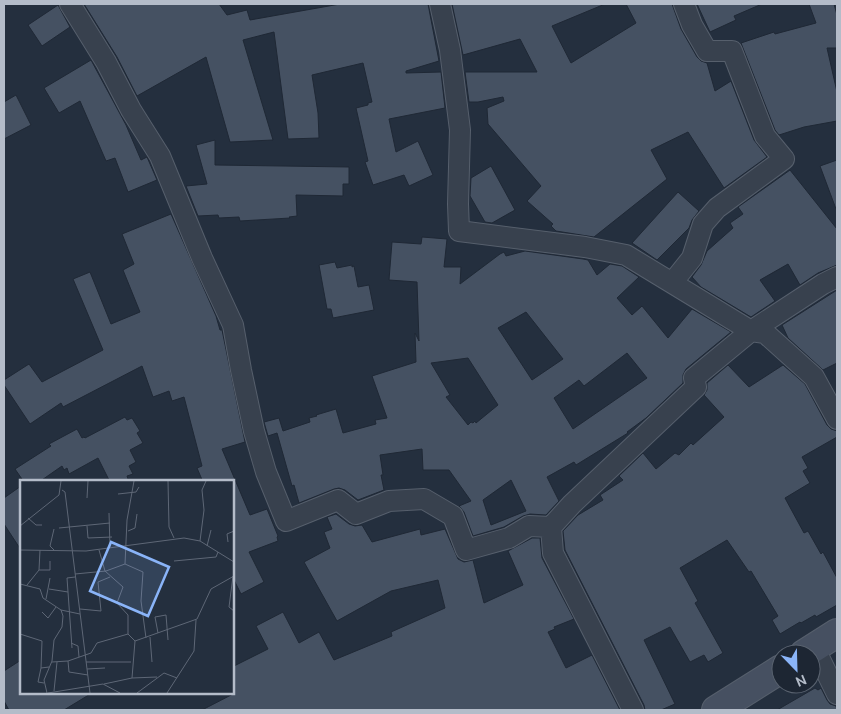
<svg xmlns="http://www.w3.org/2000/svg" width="841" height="714" font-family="Ubuntu,sans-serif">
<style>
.building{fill:#455162;stroke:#1f2835;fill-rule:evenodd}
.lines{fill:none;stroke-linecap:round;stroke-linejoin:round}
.street-casing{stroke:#565f6c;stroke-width:22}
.secondary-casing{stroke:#565f6c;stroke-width:30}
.street{stroke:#38414e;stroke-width:20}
.secondary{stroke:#465061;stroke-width:28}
.inset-road{fill:none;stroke:#5e6776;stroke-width:1}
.view{fill:#8ab4f8;fill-opacity:0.15;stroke:#8ab4f8;stroke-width:2.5}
.inset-edge{fill:none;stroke:#b4bcc9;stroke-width:2.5}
</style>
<rect width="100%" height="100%" fill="#242f3e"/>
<path class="building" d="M84,4H219L227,15L247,10L250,20L340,4H428L439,61L406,71V73L441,72L445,108L389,119L396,152L418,141L433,175L409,186L404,175L373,185L365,162L368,161L356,108L368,105V103L372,102L363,63L312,75L318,113L319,138L288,139L274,32L243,40L273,140L230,142L206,57L137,96L117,57Z
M452,4H605L552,26L571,63L636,23L626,4H672L681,29L697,57L701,61L707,63L715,91L731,81L754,140L767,157L724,188L688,132L651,150L667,179L594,237L556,231L551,226L553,224L527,201L541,186L488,124L487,108L504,101L503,97L478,102H469L465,72H537L520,39L463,55Z
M697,4H762L734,16L736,20L710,32Z
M809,4H834L837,15V48H827L837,92V121L804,127L779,135L775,130L741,43L774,32L775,34L816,23Z
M58,5L70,27L42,46L28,25Z
M91,60L126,125L141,160L147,157L157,180L128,192L115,158L106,161L80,101L59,113L44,88Z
M16,95L31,125L4,139V102Z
M215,140V165L349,167V184H343V196L296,195L297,216L289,217L290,218L240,221L239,217L219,218L218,215L198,216L186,186L207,184L196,145Z
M837,160V208L836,209L820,166Z
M491,166L515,210L492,223L485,222L470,196L471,178Z
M790,170L837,229V265L818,273L800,285L788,264L760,280L775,301L751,317L701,287L692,277L701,265L707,251L733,228L730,223L743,214L738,207Z
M678,192L699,211L692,220L689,228L657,260L632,243Z
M171,214L216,316L220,330H222L245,442L222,449L250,515L267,509L278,536L277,537L278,541L249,552L264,582L241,594L232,576V482H203L197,468L202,466L184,397L172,401L169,391L153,397L142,366L63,407L61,403L30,424L4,385V380L29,364L42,382L103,350L73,279L90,272L111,324L140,312L123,270L134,264L122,234Z
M422,237L447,239L444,267H461L460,284L500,254L504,252L506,256L525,251L583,259L588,260L597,275L610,264L622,266L639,277L617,298L632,315L642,306L668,338L692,309L731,332L686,369L683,375V383L646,418L627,432L628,433L576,465L574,462L547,477L559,501L546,515L530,514L523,516L504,527L473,536L464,512L459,506L471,501L449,470H423L422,449L380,455L383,475H381L384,490L358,500L345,490L339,488L334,489L299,503L294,485L292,486L277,433L268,436L264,422L279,418L283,431L310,422L309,418L317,416L316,415L336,409L343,433L376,424L375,420L387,418L372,376L416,362L415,333L419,341L417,282L389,280L392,242L421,244ZM526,312L563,359L532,380L498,328ZM627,353L647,378L573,429L554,398L579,380L584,386ZM468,358L498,405L476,423L475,421L473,423L471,422L468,425L446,397L450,395L431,363ZM511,480L526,511L491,525L483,500Z
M335,262L337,268L352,265V267L354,266L358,287L369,285L374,310L333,318L331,309H327L319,265Z
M837,290V363L823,370L788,338L782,325Z
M728,365L749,387L783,365L805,384L827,425L831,429L837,431V437L802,457L808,468L803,471L810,483L785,498L804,533L808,531L821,554L823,552L837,578V605L816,617L815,615L801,623L800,622L780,634L772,620L778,616L751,571L749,572L727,540L680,568L698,601L695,603L723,653L708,662L704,655L690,662L670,627L644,640L675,704L661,710H645L644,705L565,550L563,531L578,515L603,500L600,495L623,480L619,476L643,453L656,469L675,453L679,455L691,443L693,445L724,417L704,395L707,390V383Z
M125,417L127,420L132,418L140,431L137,433L143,443L130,450L136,462L129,466L133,474L127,476L129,482H110L98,458L69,474L67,468L64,470L62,466L39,482H24L15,469L51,446L49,444L77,429L82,438L84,437L85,438Z
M21,486V550L4,524V498Z
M336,514L349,524L355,526L362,525L372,542L420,529L421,535L445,529L458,559L464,562L473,560L484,603L523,585L508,551L532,538H540L542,558L574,619L554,627L555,629L548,632L566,668L592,655L620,710H202L233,694L232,667L268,649L256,626L283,612L299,643L319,632L334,660L392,636L391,632L445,608L438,580L391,591L337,621L304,562L330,548L324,532L332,529L327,517Z
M21,660V693H92L64,710H9L4,701V671Z
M815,688L818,690L821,688L827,700L830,704L836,706L837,710H777Z"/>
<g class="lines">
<defs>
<path id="street" d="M70,4L106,62L131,110L160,156L202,258L233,325L241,370L254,431L266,472L286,521L338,500L356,514L389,501L424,499L453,516L466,550L509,538L529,526L551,527
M440,4L450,50L460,130L458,204L459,231L585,247L626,255L751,331L765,333L814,377L837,419
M672,283L692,258L703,224L717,208L784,159L765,136L732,51H707L692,25L684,4
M814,647L837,694
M633,710L553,553L551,527L572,504L696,387L694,378L751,331L823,284L837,277"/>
<path id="secondary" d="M804,654L837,633
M716,710L781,669"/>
</defs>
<use href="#street" class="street-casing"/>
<use href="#secondary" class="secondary-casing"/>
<use href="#street" class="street"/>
<use href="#secondary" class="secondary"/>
</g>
<g transform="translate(20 480)">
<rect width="214" height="214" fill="#242f3e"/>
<path class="inset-road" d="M148,1L149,47L154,58M42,10L45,12L70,213M98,14L116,12L119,7M67,18L68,1M89,33L90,68M8,38L16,45H22M0,46L39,15L41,1M67,46L68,58L92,57M39,48L90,43M108,51L115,48L117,34M180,61L184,30L182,10L186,1M208,62L207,54L214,51M187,66L191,50M0,70L66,71L164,58L180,61L214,82M34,70L30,66L34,49M79,70L85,91L103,107L97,123L108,135V154L115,161L177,139L191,109L214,96M154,81L196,77L198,72M105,84L123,92L121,121L126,158M19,90H30V81M55,94L86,91L105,84L107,40L114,1M213,96L209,127L214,131M0,104L20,109L23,118L41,130L43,136L42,147L34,160L32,181L24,200L27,213M7,105L19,90L20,70M29,109L48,112M26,119L30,98M60,129L81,131L78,102L90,97M41,130L60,134M22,132L28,138L36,127M138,153L135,137L146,135L148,160M0,154L22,161L21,188M130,157L132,182M51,163L58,166L59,177M52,168L47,98L55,97M48,181L49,192L68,195M32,182L48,181L71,173L77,163L108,154M66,182H111M67,189L85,188M112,198L137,197M24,203L18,202L21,188L29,187M84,204L112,198L115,161M34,211L37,182M28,213L83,204L100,213M117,213L144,193L157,198M147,213L174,171L176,140"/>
<path class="view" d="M91,62L149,87L128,136L70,111Z"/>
<rect width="214" height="214" class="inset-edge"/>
</g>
<rect width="841" height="714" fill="none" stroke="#b4bcc9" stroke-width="10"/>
<g transform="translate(796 669) rotate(157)"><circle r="24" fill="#1d2633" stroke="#59626f"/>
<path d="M0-4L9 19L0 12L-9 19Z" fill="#8ab4f8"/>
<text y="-8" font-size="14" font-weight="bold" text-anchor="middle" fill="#b4bcc9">N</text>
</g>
</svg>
